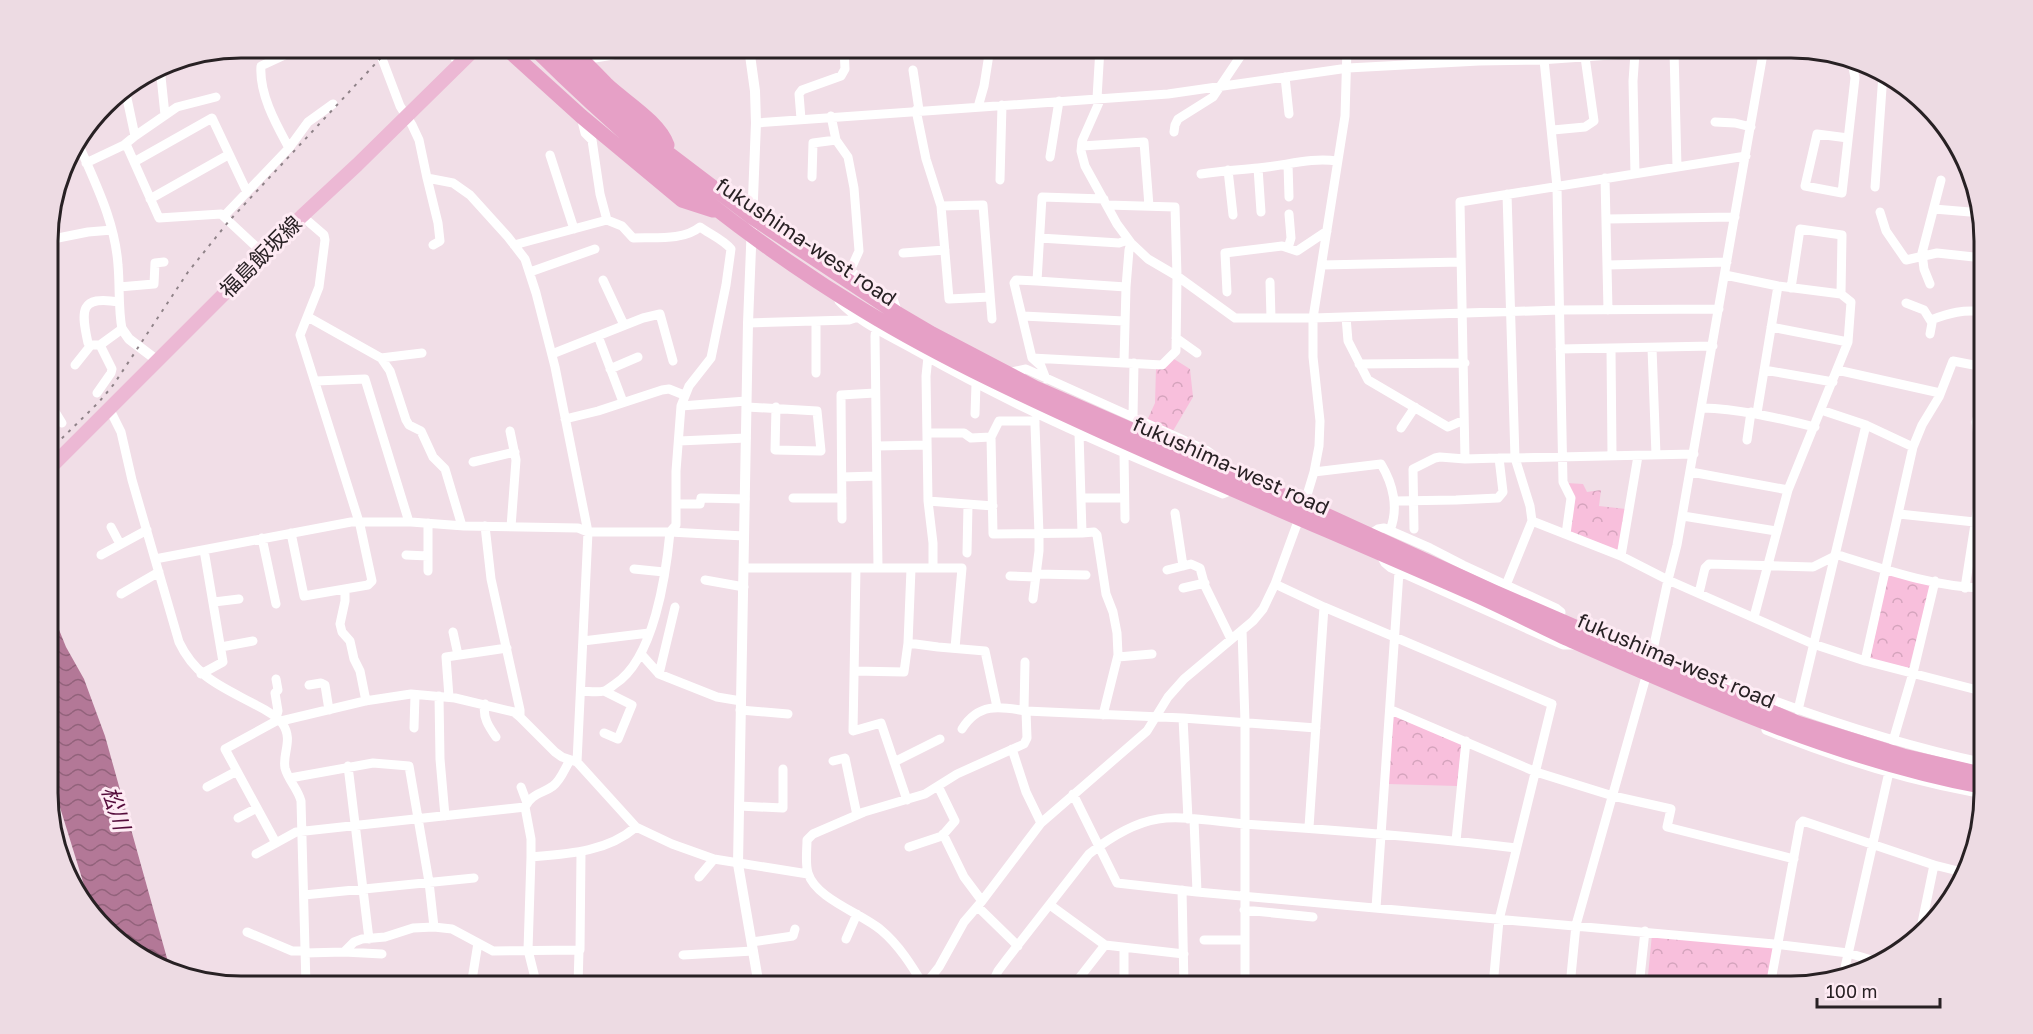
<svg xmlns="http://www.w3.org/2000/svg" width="2033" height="1034" font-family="'Golos Text','Noto Sans JP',sans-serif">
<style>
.forest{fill:url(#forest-crowns)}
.water{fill:url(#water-waves)}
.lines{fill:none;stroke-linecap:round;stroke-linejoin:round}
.minor{stroke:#fff;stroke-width:9}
.tertiary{stroke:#fff;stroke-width:10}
.primary{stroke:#ecb8d4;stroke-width:14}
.trunk{stroke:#e6a0c6;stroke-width:15}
.rail{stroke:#8f8288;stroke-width:2;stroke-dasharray:3 6;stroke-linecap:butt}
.labels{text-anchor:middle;stroke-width:6;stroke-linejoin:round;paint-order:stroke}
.street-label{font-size:21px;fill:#282124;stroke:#feebf4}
.water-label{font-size:22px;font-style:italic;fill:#550c3b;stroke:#feebf4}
.rim{fill:none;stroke:#282124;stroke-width:3}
</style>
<defs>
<pattern id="forest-crowns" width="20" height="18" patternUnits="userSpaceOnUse" patternTransform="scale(1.5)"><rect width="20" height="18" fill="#f8bfdc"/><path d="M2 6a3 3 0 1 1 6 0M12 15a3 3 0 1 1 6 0" fill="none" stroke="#d5a4bd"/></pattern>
<pattern id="water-waves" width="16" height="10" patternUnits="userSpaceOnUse" patternTransform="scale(1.5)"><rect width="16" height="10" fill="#b37897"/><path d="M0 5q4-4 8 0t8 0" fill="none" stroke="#92627b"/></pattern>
</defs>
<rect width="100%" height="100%" fill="#f1dee7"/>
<path class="forest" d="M1174,359L1190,369L1193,397L1170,436L1145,425L1155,403L1156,368Z
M1567,483L1583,484L1587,492L1601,490L1599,506L1626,509L1618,552L1569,533Z
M1888,573L1931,584L1909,668L1870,659Z
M1394,714L1462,743L1457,786L1388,784Z
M1652,934L1776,945L1769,986H1647Z"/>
<path class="water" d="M49,605L66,647L84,679L105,736L170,969L156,966L93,914L50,775Z"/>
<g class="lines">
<path class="minor" d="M300,48L261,66C259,94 276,124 289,148L308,122L333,104
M378,48L400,106L412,125L419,140L427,178L453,183L470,195L508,237L525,259L536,293L555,367L588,532L577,762
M450,48L459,66
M1674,51L1677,167
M1635,53L1633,81L1635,174
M583,60L613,55
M1544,60L1557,187L1563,482L1571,498L1566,534
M1479,61L1486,48
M160,67L165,115
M913,70L919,110
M1285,77L1289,114
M125,89L135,136
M1097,98L1100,48
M1101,98L1082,141L1081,151L1085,166L1117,224L1131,243L1148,259L1177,276L1235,318H1313L1560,310L1719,309
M978,107L984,86L990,48
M916,110L926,159L941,206L949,299L990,297
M831,116L836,140L848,157L854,188L859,251L850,271L893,299L898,313
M581,117L585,133L592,140L600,194L607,220
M801,119L799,94L802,90L841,76L845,69L844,48
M1715,122L1735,123L1751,127
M756,123L1168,94L1348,68L1479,61L1540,60L1710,48
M1553,130L1585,127L1594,121L1585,57
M1174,132L1175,125L1178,119L1213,97L1246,48
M1848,138L1817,134L1805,186L1842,193L1855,78L1852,62
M78,143C95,183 115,221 118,265C120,287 118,308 122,329L100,345H91L88,343C81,311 79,295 119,302
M126,144L159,218L221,214L264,254
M1082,146L1144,142L1149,206
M550,155L574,229
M1050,157L1059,101
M134,162L212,118L247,192L224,216
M86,163L124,145L135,136L177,107L216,97
M1288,164L1289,197
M1258,168L1261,212
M1228,170L1233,215
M1201,174C1220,171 1239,170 1258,168C1285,166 1310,157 1337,161
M812,177L813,143L836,140
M427,178L438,223L440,241L433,245
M1605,178L1608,310
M1000,180L1002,105
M1875,187L1883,74
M247,192L289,148
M1507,194L1515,458L1694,454
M150,199L228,155
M1104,199L1042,197L1037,281L1126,287
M941,206L983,205L992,319
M1934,209L1982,213
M1880,212L1886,231L1906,260L1937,253L1983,258
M1607,219L1735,217
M1040,238L1119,243L1128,240
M48,240L88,232L112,230
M514,245L607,220L622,226L633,238C654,237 683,241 700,227C710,234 724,240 731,249L726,285L711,358L689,386L681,406L676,471V525L670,532C666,575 654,659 615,684C612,686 608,690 604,691C597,693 588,691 581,691
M1288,248L1291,238L1289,214
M903,253L945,250
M1322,265L1461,262
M1608,265L1727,262
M530,272L595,249
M1725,275L1778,286L1841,294L1851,302L1848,342L1788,490L1754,617
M603,280L624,325
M1037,281L1016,280L1014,283L1032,358L1041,366L1046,379
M1270,282L1271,318
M1930,284L1924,269L1922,253L1941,180
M119,287L154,284L155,263L164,262
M1791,288L1800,229L1842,235L1841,294
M1227,292L1225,253L1282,246L1297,251L1327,231
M839,301C860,324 893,337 920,353C1017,408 1119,452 1223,494L1232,490
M1906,303L1924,310L1932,323L1930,334
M1023,316L1124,321
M308,317L381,358L422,353
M1346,317L1348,341L1368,380L1448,427L1464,420
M1931,320C1949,313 1964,309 1984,312
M816,322V373
M748,323L849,320L858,317
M1771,327L1848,342
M876,328L875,336L878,568
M598,336L623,402
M1176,338L1197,353
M1652,348L1656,455
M1560,349L1713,346
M1611,349L1612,455
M552,354L643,318L660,314L673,361
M928,357L926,376L928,501L933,543V568
M381,358L390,371L406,420L409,425L421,431L433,457L445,469L462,526
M1032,358L1162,365L1176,351L1177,276L1175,207L1107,205
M1124,362L1126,287L1129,250L1131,243
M1359,364L1465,363
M75,365L91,345
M610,369L638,357
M1764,370L1833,382
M1837,370L1940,393
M1007,373L1026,369L1206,450L1213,455L1219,468
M316,381L365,379L409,522
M97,393L111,373L112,369L100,345
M49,398L54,410L62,423
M681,406L746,401
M747,407L817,411L821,451L775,450L776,407
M109,408L121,432L132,480L179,642C196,678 223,687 256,705C264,709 276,716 282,723C294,740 282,753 285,768C288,780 298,789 301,801L306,986
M1702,408C1741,409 1777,418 1815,427
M1821,410L1866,425L1913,447
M1757,413L1778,286
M975,414L976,384
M1133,417L1134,363
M565,419L598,411L662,390L669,389L684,395
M1401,428L1415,407
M510,431L516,460L511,527
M928,433H964L971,438L991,437
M1747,440L1751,412
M679,441L746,438
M877,446L927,445
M1124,452L1125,519
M1465,459L1460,202L1746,156
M473,462L515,452
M1314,472L1381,464C1393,484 1399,508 1390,530
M1691,472L1788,490
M842,477L876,476
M793,498H842
M1081,498H1124
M928,501L993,506
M1395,501L1456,500L1498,498L1503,492L1499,458H1515L1530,506L1532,521L1506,585
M677,504H700L701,498L745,499
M1175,513L1183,566
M1899,514L1984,523
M1683,516L1776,531
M842,519L841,395L875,393
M1532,521L1621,556L1668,580L1813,644L1865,661L1985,692
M428,523V571
M485,526L491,579L520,710V717
M111,527L120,544
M1414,529L1413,469L1435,458L1440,457L1465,459L1499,458
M291,533L304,596L368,585L372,581L360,525L300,335L319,287L325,240L324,235L302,216
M1082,533L1094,532L1097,535L1106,594L1113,612L1117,633L1118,655L1103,715
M1369,535L1378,529L1384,528L1430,548L1463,565L1556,608L1561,612L1560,620
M262,538L276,604
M967,553L968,505
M1380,554L1385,563L1391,568L1563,645H1573
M1835,554C1883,569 1934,587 1984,588
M101,555L147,530
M406,555L428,556
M1621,556L1638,456
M155,559L351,522H411L464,526L578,528L588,532H670L744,536
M744,568H962L955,648
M856,568L853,731L881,723L907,800
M634,569L664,572
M1167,570L1191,564L1200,568L1205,586L1231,639
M1036,574L1086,575
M1010,576L1036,577
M705,580L744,587
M1275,584L1324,607L1552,704L1499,920L1493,986
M1183,588L1205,583
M1965,588L1983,473L1976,422L1984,395
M345,589V601L340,624L342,632L350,641L354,659L360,671L366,701
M1699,593L1705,568L1709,564L1813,567L1835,556
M121,594L159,572
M1033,599L1039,551V534L1035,425V421H999L991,437L993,534L1082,533L1079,433
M214,602L239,599
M675,607L659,674L717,697L741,701
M1242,630L1245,722V986
M453,632L458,655
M583,641L649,633
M908,643L938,647L985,651L997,707
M221,647L253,641
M642,655L659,674
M1118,657L1152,654
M1865,661L1913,447L1922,425L1939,397L1953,361L1984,367
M854,671L904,672L908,643L911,569
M201,674L223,662L204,550
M276,679L278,690L275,693L278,711L276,718
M1714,684H1731C1814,717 1897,744 1985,763
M309,685L321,683L325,685L329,710
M604,691L632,705L618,739L604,733
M1977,691L1985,651
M439,696L440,759L445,816
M449,697L446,657L507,648
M485,704C482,717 489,727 496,737
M740,710L788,714
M1024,710L1025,662
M1391,710L1536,772L1613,796L1671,809L1667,827L1794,859
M1798,710L1866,425
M1183,718L1188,819
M281,721L365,701L411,694L455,698L514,712L520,717L555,752L562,757L577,762L636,827L672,844L714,859L808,874
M414,728L415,695
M962,729C978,703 999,706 1026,711
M1766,730C1833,757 1902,779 1973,792
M1893,741L1913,673L1935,581
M1012,749L1026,792L1041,823
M833,761L845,758L857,815
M894,762L940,739
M348,766L369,939
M290,778L373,763L409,766L429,882L434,927
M207,787L237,771
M521,787L527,803
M1073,794L1117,883L1197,892L1774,944L1848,953L1875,961
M739,806L783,808V769
M525,807L531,839V857L528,950L537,986
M238,818L257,808
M1194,820L1197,892
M1309,827L1324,607
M943,834L964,877L982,901
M1456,841L1466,741
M276,843L225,749L278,720
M909,847L942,836L955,821L938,786
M256,854L296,832L525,807C532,793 542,794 553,786C561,780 565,768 570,760
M531,857C568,854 607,852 636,827
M699,877L714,859
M1182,890L1184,986
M304,895L474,878
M1050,905L1105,945L1184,954
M978,907L1018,946
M1376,908L1399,572
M1244,910L1313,917
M1921,928L1934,865
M247,932L292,951H305
M846,939L857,914
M1204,940H1244
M752,942L793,936L795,929
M1124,948V986
M344,952L382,954
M305,953L344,952L354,942L362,939L385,937L413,928L434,927L452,929L493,951L580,950L581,853
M683,955L753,951
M1844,972L1889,772
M471,986L478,943
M578,986L579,950
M924,986L939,967L964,922L982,901L1041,823L1147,731L1168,697L1184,679L1253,621L1263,609L1275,584L1304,505L1314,472L1319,446L1320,421L1313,357V318L1345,116L1347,48
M924,986C912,966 899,945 881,930C861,913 816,899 808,873C805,863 807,850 807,840L813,834L864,812L925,794L957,774L1024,744L1027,738L1026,711L1183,718L1316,728
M991,986L998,971L1007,959L1089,854C1108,839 1133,823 1158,819C1182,815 1219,822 1244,824C1335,830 1426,837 1516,848
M1073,986L1105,945
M1570,986L1576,925L1651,659L1668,580L1677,545L1764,48
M1639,986L1645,931
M1770,986L1800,824L1803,821L1934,865L1966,873"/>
<path class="tertiary" d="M749,48L755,91L756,123L748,323L738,864L759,986
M122,329L129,339L158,361"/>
<path class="primary" d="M49,469L302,216L357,165L476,48"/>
<path class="trunk" d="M506,48L581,116L682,200L713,210
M534,48C634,147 742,237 863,310C945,360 1033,400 1121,440C1239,493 1358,543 1476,595C1507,609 1536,624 1566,638C1702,698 1839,760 1985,787
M551,48L572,69L669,154L752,217L898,314L932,334L1035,388L1304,505L1494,592L1797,723L1903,756L1985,775
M570,48C583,60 595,73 607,85C625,102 659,122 667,145"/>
<path class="rail" d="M49,451L99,402L114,384L188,272L229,221L390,48"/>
</g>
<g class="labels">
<g class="street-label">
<text transform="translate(806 242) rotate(34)" y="7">fukushima-west road</text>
<text transform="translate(261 257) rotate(-45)" y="7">福島飯坂線</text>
<text transform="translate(1231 466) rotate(24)" y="7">fukushima-west road</text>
<text transform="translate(1676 661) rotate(23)" y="7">fukushima-west road</text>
</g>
<g class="water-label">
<text transform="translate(116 808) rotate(72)" y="8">松川</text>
</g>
</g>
<path d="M0 0H2033V1034H0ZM241 58H1791A183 183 0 0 1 1974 241V793A183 183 0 0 1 1791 976H241A183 183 0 0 1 58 793V241A183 183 0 0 1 241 58Z" fill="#eddbe3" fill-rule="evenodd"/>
<path class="rim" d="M241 58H1791A183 183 0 0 1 1974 241V793A183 183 0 0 1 1791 976H241A183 183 0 0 1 58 793V241A183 183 0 0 1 241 58Z"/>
<path d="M1817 998v9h123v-9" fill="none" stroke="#282124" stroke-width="3"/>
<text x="1826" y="998" font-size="18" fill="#282124" stroke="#feebf4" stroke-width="4.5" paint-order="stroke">100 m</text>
</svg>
